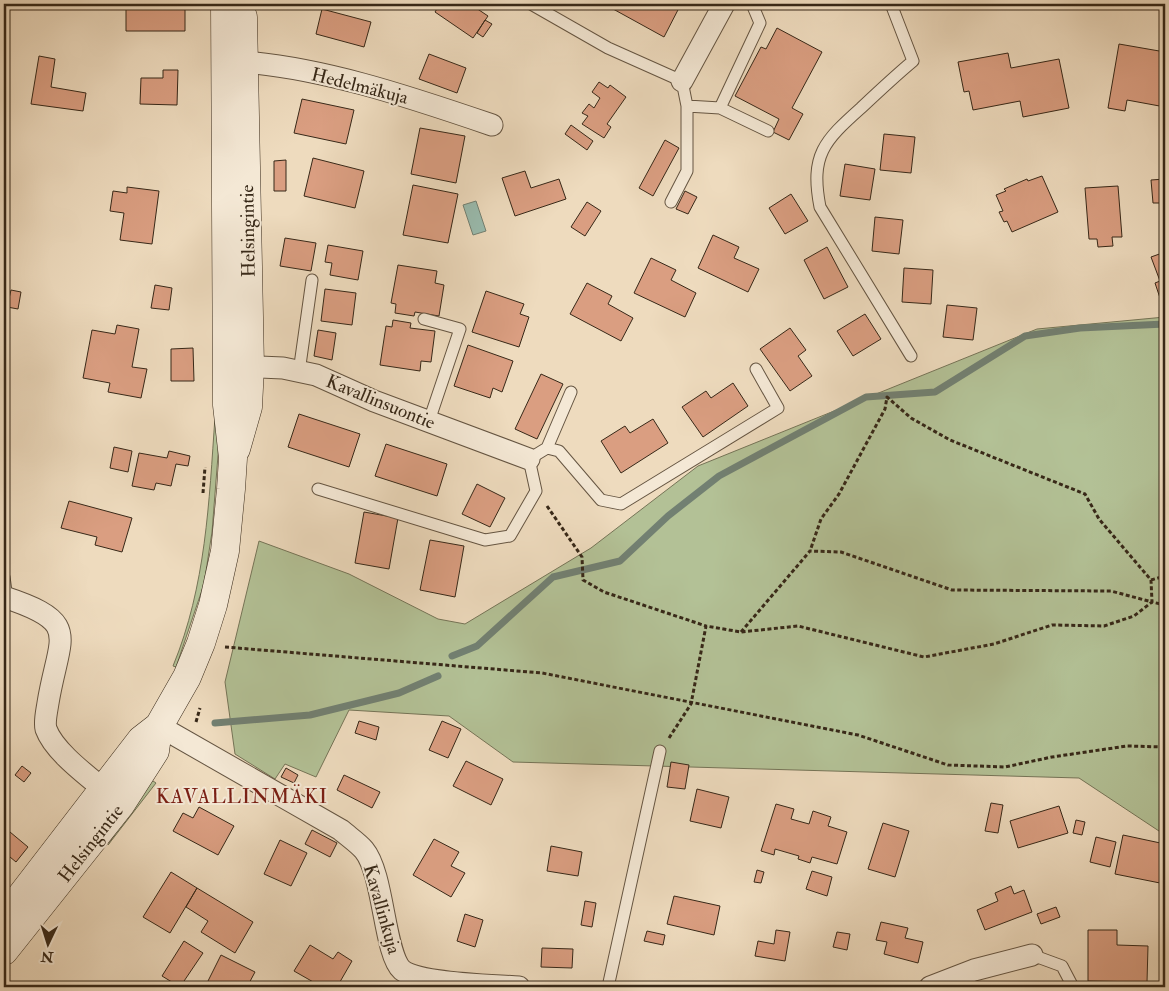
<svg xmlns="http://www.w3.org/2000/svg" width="1169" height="991" font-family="'IM FELL Double Pica',serif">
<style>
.green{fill:#b3c196;stroke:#757457}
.water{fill:#99bbae;stroke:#728072}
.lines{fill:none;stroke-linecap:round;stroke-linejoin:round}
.stream{stroke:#728072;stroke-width:7}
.building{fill:#da9e81;stroke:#372818}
.lane-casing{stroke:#655542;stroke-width:13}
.street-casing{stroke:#655542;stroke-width:23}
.secondary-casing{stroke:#372818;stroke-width:29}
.path{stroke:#372818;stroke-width:3;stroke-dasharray:4 2.5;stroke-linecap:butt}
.lane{stroke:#f4e8d5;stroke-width:11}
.street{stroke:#f4e8d5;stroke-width:21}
.secondary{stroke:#f4e8d5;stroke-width:28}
.labels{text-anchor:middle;stroke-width:4;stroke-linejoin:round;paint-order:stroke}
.street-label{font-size:19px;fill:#372818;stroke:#f4e8d5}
.neighbourhood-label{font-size:20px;letter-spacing:1px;fill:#7a1f14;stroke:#f4e8d5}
</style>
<rect width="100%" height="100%" fill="#eedbbe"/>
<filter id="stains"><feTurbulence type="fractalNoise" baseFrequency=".004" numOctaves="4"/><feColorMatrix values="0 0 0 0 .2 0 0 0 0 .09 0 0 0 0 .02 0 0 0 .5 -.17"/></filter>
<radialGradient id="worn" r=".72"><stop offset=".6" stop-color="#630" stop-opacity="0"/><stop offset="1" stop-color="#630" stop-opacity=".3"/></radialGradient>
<path class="green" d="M1165,317V835L1079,778L513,762L449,716L349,710L316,777L285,764L275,779L235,754L225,682L259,541L349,574L438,619L465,624L591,548L698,466L1037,329Z
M215,417H221L212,532L204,584L176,667L173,666C206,586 209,502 215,417Z
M150,779L156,783L108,845Z"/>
<path class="water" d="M476,201L486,231L473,235L463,205Z"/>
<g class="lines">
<path class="stream" d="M452,656L477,646L553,577L620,561L668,516L719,476L866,397L935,392L1025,336L1080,328L1165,324
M215,723L310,715L399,693L438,676"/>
</g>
<path class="building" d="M56,4H67L63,9Z
M157,4H185V31H126V5Z
M440,4H470L488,16L473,38L435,12Z
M591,4H681L664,37L604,4L601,9Z
M322,9L371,22L364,47L316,34Z
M485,20L492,24L483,37L477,33Z
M777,28L822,52L792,108L803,114L789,140L773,132L779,119L735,96L761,47L766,49Z
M1119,44L1165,52V107L1127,100L1125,111L1108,108Z
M1008,53L1011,68L1059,59L1069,108L1023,117L1020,101L973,110L969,91L964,92L958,62Z
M429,54L466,68L457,93L419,79Z
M39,56L55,59L51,87L86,93L83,111L31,104Z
M163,70H178L177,105L140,104L141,78H163Z
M599,82L608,88L610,85L626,97L607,124L611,127L604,138L582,124L588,116L582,113L589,104L594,108L600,98L592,92Z
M302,99L354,110L346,144L294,133Z
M571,125L593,141L587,150L565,134Z
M420,128L465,136L456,183L411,174Z
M884,134L915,137L911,173L880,170Z
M665,140L679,148L653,196L639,188Z
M313,158L364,171L355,208L304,196Z
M286,160V191H274V161Z
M845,164L875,169L870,200L840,196Z
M525,171L531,188L559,179L566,199L515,216L502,178Z
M1042,176L1058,212L1012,232L1007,221L1004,222L999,212L1003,211L996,195L1006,191L1004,189L1027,179L1028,181Z
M1165,179V203H1153L1151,180Z
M413,185L458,194L448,243L403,235Z
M1118,186L1122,237H1112L1113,246L1098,247L1097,239H1089L1085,188Z
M127,187L159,191L152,244L120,240L124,213L110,211L113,191L127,193Z
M685,191L697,197L688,214L676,209Z
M791,194L808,221L785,234L769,208Z
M587,202L601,211L585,236L571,227Z
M875,217L903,220L899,254L872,251Z
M713,235L739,247L734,258L759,269L748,292L698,268Z
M285,238L316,243L311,271L280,266Z
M328,245L363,251L358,280L330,275L332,263L325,262Z
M827,247L848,287L824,299L804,260Z
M1165,252V297L1160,298L1155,283L1160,281L1151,257Z
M651,258L676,270L671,280L696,293L685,317L634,293Z
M398,265L437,271L435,283L444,285L439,316L415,312L414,316L395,313L396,304L391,303Z
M904,268L933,270L931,304L902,302Z
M587,283L612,296L608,304L633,318L621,341L570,314Z
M155,285L172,288L169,310L151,308Z
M325,289L356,293L352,325L321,321Z
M11,290L21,292L18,309L7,307Z
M486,291L524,304L520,314L529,317L519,347L472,332Z
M947,305L977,308L973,340L943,337Z
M865,314L881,339L853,356L837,331Z
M393,320L411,323L410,328L435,331L431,362L421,361L420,371L380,365L386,326L392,327Z
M117,325L139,329L132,367L147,369L141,398L108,392L110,383L83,378L92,330L115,334Z
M790,328L806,350L798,356L812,376L790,391L760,349Z
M318,330L336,333L332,360L314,356Z
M468,345L513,361L502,392L493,388L490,398L454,386Z
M193,348L194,381H171V349Z
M541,374L563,384L537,439L515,429Z
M733,383L748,406L703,437L682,407L706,391L711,398Z
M299,414L360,434L349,467L288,447Z
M653,419L668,443L621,473L601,441L625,426L630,433Z
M386,444L447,464L437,496L375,476Z
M114,447L132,451L128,472L110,468Z
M169,451L190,456L188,466L176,464L171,486L156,483L154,490L132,486L139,453L167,458Z
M477,484L505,498L490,527L462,514Z
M69,501L132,518L122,552L95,545L97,537L61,528Z
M364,512L398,518L389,569L355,563Z
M430,540L464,546L455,597L420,590Z
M359,721L379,727L376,740L355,733Z
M442,721L461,729L448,758L429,750Z
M466,761L503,779L491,805L453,786Z
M671,762L689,765L685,789L667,787Z
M22,766L31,773L24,782L15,775Z
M286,768L298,775L294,783L281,777Z
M344,775L380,792L372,808L337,790Z
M697,789L729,797L721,828L690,821Z
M991,803L1003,805L998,833L985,831Z
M776,804L794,809L791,819L809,824L813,811L831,817L828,826L847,832L837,864L812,857L810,863L798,859L799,856L775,849L774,855L761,851Z
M1059,806L1068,833L1018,848L1010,821Z
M199,807L234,826L218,855L173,831L183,813L193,818Z
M1076,820L1085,822L1082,835L1073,833Z
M883,823L909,831L895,877L868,869Z
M4,827L28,847L16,862L4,852Z
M312,830L337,843L330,857L305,844Z
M1123,835L1165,844V884L1115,874Z
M1096,837L1116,842L1110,867L1090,862Z
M434,839L459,852L451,866L465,873L451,897L413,875Z
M280,840L307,853L291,886L264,874Z
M551,846L582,852L578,876L547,871Z
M757,870L764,872L761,883L754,882Z
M812,871L832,877L827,896L806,889Z
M171,872L197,888L170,933L143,917Z
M1011,886L1014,894L1024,890L1032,912L985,930L977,910L998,901L995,893Z
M197,888L253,922L235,953L201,932L208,921L186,907Z
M674,896L720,906L714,935L667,924Z
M585,901L596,903L592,927L581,925Z
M1056,907L1060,917L1041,924L1037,914Z
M465,914L483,920L475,947L457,941Z
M881,922L908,928L905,938L923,942L918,963L884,954L887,942L876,940Z
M776,930L790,932L785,961L755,956L758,941L774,944Z
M1088,930H1117V945L1148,946L1147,982L1088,981Z
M647,931L665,935L663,945L644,941Z
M837,932L850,934L847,950L833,947Z
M184,941L203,953L180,987L162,976Z
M310,945L333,959L338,952L352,961L337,987H322L294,971Z
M542,948L573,949L572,968L541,967Z
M221,955L255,972L247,987H205Z"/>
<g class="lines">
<defs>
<path id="lane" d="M531,4L608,48L682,81L687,106V171L671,202
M891,4L913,61C895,76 878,92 861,108C824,141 810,155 820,207L911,356
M687,106L720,108L768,131
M720,108L760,23L752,4
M424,319L460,329L429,421
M299,372L312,280
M547,448L571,392
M318,489L485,540L510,536L536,491L529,459L547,448L559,451L601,500L621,504L778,408L756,369
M4,577L7,599
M1032,955L1062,966L1073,987
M608,987L660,751"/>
<path id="street" d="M229,61C316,65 410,97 492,125
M682,81L724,4
M236,366L283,368L316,375L374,401L529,459
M4,597C83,623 59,635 48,703C47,710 44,722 46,729C55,754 95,781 115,799
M159,726L341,830C349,837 358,843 364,850C384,874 384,954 402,970C420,984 493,985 519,987
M930,987L974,970L1032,955"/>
<path id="secondary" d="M236,449L248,407L250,367L243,17L238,4
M4,918L141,740L159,726L187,677L201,643L213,605L225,551L231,489L233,458L227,405L225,4
M4,951L121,804L155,751L157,736"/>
</defs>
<use href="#lane" class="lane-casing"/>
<use href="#street" class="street-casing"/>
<use href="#secondary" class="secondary-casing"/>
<path class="path" d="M203,493L205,467
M547,506L582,557L583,580L604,592L706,626
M1151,580L1165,576
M741,632L810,551L841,552L952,590L1111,591L1152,602L1151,580L1099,519L1085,494L950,440L911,418L887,397L885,409L839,494L821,519L810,551
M225,647L542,673L858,735L948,765L1005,767L1052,757L1127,746L1165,747
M196,722L200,708
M669,738L691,704L706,626L741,632L798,626L924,657L994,644L1052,625L1104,626L1134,616L1152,602L1165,605
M4,982L9,975"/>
<use href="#lane" class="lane"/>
<use href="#street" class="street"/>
<use href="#secondary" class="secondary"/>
</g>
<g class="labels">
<g class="street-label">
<text transform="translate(360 85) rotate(14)" y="7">Hedelmäkuja</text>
<text transform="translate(247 231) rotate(-91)" y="7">Helsingintie</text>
<text transform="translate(381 401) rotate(22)" y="7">Kavallinsuontie</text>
<text transform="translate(90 843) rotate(-52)" y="7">Helsingintie</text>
<text transform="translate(383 909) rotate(74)" y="7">Kavallinkuja</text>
</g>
<g class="neighbourhood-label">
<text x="242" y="803">KAVALLINMÄKI</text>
</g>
</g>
<rect width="1169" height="991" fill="none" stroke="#eedbbe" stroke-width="20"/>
<rect x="5" y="5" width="1159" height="981" fill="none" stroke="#372818" stroke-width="2.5"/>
<rect x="10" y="10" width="1149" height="971" fill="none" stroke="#372818"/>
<g transform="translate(48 944) rotate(184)" stroke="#f4e8d5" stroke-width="4" paint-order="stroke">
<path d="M0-4L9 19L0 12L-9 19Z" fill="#372818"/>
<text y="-8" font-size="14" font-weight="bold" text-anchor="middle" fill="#372818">N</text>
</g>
<rect width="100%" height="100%" filter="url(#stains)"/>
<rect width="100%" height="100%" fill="url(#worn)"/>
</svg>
